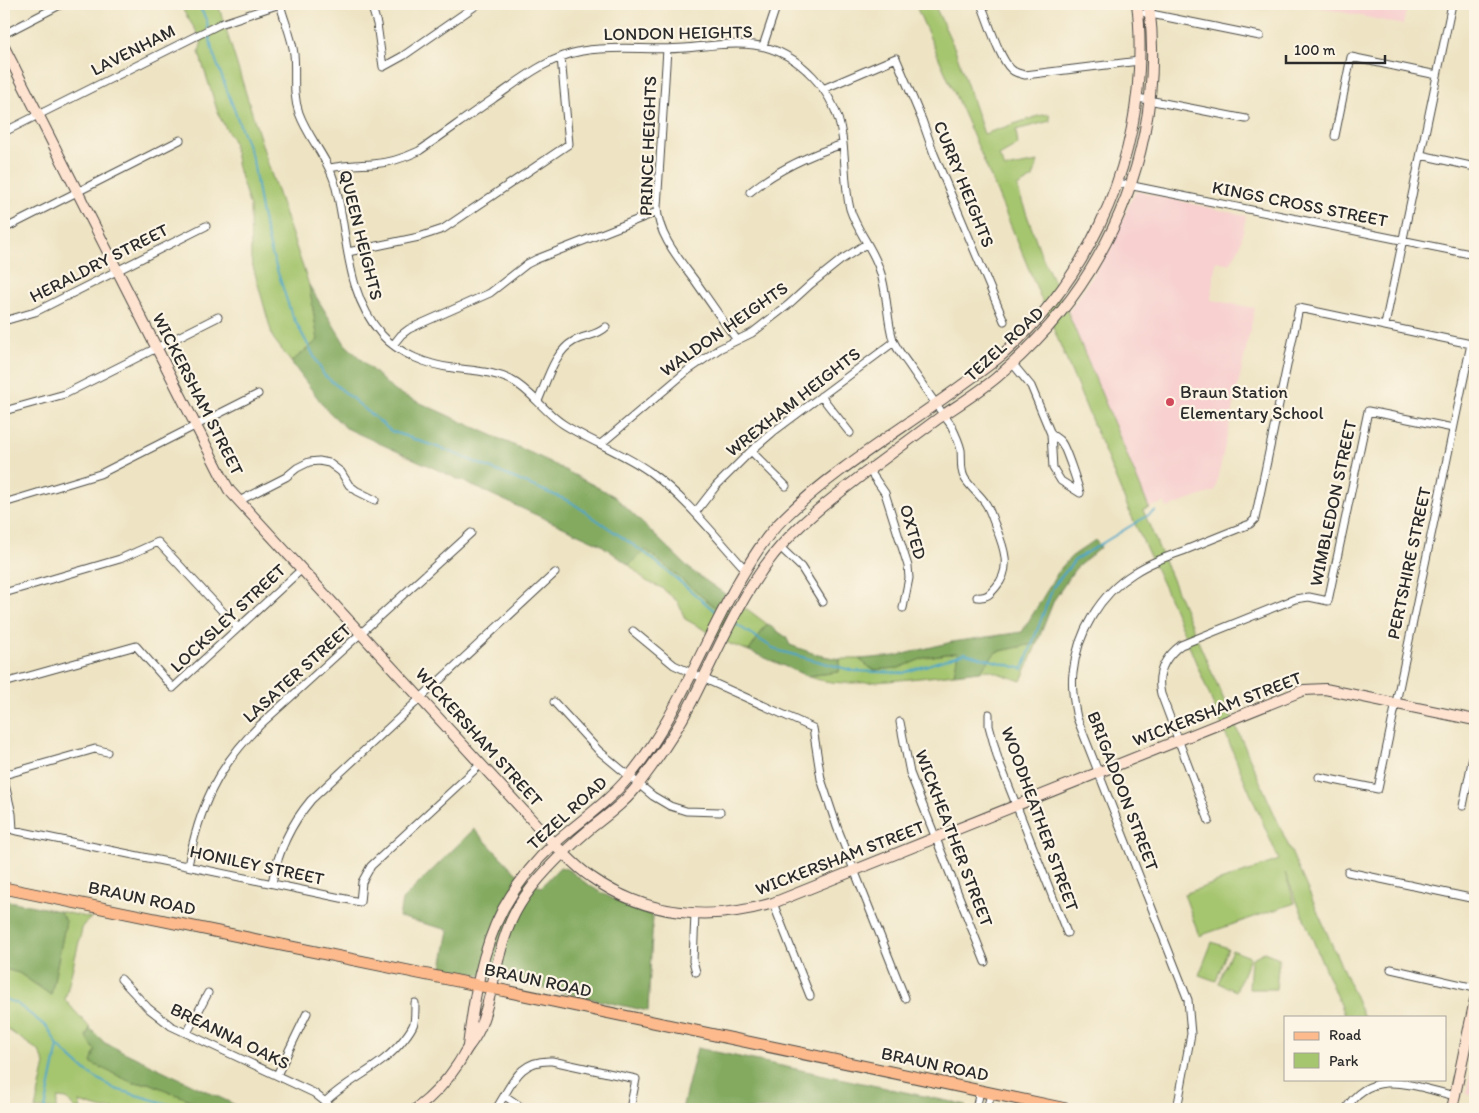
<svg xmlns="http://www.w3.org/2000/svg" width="1479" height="1113" font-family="Itim,sans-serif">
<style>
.built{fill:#f7d0cf}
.green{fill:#a5c56e;stroke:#68784c}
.forest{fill:#84aa61;stroke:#586a46}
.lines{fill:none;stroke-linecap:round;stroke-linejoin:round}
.stream{stroke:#4ba6c9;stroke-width:2}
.street-casing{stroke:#484742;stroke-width:9}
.secondary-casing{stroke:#484742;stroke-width:12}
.primary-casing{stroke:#484742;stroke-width:13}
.street{stroke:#fff;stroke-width:7}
.secondary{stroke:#fee3d1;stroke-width:10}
.primary{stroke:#fcba8d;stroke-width:11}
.poi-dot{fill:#d1495b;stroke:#fcf5e5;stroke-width:2}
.labels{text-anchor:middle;stroke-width:4.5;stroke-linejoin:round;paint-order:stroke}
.street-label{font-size:18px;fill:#2b2b2b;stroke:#fcf5e5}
.poi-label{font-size:18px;fill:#2b2b2b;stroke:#fcf5e5;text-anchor:start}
</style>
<rect width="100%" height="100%" fill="#fcf5e5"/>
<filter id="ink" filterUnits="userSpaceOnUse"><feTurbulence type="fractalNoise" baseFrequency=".02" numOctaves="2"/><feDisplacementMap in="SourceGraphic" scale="10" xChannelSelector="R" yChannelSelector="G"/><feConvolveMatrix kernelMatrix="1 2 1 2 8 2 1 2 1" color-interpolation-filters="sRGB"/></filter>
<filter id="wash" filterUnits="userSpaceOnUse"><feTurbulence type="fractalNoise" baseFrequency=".0096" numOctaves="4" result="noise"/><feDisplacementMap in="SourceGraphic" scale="20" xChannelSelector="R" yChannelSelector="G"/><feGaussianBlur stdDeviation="1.12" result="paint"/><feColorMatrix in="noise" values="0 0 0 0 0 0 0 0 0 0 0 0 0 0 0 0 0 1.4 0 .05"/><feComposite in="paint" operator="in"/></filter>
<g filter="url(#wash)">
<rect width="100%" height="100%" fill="#eee4c4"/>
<path class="built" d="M1304,4H1407L1403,25Z
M1136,191L1246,216L1240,246L1230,264L1216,261L1211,300L1255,308L1215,491L1167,508L1165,502L1149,508L1068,313L1111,247L1131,200Z
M1471,1071L1475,1072V1096L1466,1094Z"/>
<path class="green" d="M182,4H218L269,167L309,285L318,340L291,362L273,338L251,259L250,207L238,168L233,141L219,116L199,53L202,40L184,12Z
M915,4H934L955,49L984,134L1038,116L1049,114L1050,121L1016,130L1018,145L999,156L1005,168L1038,162L1033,178L1017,187L1041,254L1068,313L1149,508L1143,510L1194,632L1364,1017H1345L1285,873L1295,903L1199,936L1184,894L1279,860L1244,779L1171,602L1130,513L979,149Z
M646,550L717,608L747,609L767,624L749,651L730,644L685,619L678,602L662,588L646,581L629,565Z
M1037,643L1021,681L989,670L980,671L996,652Z
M959,652L954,674C932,677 910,679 888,681C860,683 833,686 807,676L839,672L840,659H859L873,670L899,668L926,657Z
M59,911L91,918L83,925L65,1000L90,1028L86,1036L133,1083H149L211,1109H103L79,1102L81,1109H75L67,1099L58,1098L56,1109H35L45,1064L39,1051L4,1027V969L19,973L51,995L66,921Z
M1212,942L1228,948L1216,981L1199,975Z
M1232,950L1250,957L1236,991L1218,983Z
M1264,952L1279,958L1276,989H1249L1251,959Z"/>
<path class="forest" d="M309,285L345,344L394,391L542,458L614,496L692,571L725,594L717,609L646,550L629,565L600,544L346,428L326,409L291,362L318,340Z
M1095,540L1101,547L1075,569L1054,600L1037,643L996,652L980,671L954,674L958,652L926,657L899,668L873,670L859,659L895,656L952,642L1022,632L1060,569L1071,557Z
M767,624L786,637L790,645L818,655L840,659L839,672L807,676L749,651Z
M474,829L516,873L541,887L560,867C571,869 577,877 586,883C606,897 630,907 653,916L648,1011L442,967L449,930L399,917L402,900Z
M4,900L59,911L66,921L51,995L19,973L4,969Z
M90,1028L105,1043L244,1109H211L149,1083H133L91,1063L95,1050L86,1037Z
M697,1048L966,1105L965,1109H920L905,1107L890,1109H682Z"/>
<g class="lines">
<path class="stream" d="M198,4L207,21L208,29
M209,33L212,50L253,160L261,210L271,251L291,313L324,375L391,431L451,452L571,502L649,556L716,612
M737,625L776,650L854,671L903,673L965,653L1023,669L1053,587L1075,560L1155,511
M4,999L16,1003L48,1028L58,1046L87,1072L115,1089L185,1109
M45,1109L58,1046"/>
</g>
</g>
<g filter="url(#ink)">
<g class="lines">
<defs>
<path id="street" d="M280,4C284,20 292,37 294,54C296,74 292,93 299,113C308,138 328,158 335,184C349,236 344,292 382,335C399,354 428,365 453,368C473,371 492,371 511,380C532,391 544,412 563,424C591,442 622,452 650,472C687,499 715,536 745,569
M371,4L377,24L383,67L403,56L478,4
M981,4C988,20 999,58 1011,69C1015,73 1020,74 1025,75L1139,61
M1146,13L1260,36
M4,34L62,4
M763,46L777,4
M667,49L657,207C658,236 680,260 696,282C710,302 723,321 737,340
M823,89L896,58L922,120L934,154L1004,321
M1138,98L1246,119
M4,132L220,24L280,4
M1335,136L1351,57L1437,75
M1421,155L1475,167
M330,168C344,165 358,165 373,164C390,163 404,158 419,151C444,134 468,116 493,99C520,80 548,57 582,51C616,45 651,51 685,48C708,46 731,42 754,45C799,51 836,92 842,136C846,160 844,185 850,209C857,231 872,247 879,268C888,291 886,317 893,340C897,350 905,359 911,368C924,387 937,406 951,425C955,433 959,441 961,450C962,459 960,469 964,477C969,487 980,494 986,504C990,510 992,518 995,525C1003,545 1013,568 996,587C990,594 987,598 977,597
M1118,183L1475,255
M750,192C778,169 809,155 843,144
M4,229L180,140
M348,252L419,237L443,229L569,144L561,57
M4,321L35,312L206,226
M1385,325L1452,4
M393,345L401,335L409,329L490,293L527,264L537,259L657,212
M1012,363L1031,386L1051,434L1053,468L1061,481L1080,493
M821,396L850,433
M538,401C547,381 554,352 574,341C585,335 597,336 606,327
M4,411L65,394L218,317
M1051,434C1054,437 1059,439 1061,442C1066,448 1078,485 1080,493
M602,443L687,371L719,349L752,333L788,305L811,284L841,260L866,244
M751,451L786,486
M869,470L885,493L908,566L909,578L903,608
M239,501L286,477L297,468L309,462L319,461L329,463L341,472L349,485L357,491L375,500
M4,503L100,474L258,394
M695,513L716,486L751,451L773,432L894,342
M780,547L801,567L823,602
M4,593L120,559L158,542L238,628
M633,631L674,665L813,728L821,779L837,827L905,998
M4,683L136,646L173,688L302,569
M554,702L599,751L653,796L670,806L686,811L720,812
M989,714V726L998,759L1067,933
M900,722L910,773L985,962
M4,775L95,749L107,752
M4,780L12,814L13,830L360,902L362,882L371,866L481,764
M1463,806L1475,747
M1209,821L1161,694C1156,673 1165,657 1181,645L1295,599L1309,597L1328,601L1368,411L1453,428
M188,866C199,808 217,767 260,725L471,533
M1348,872L1475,899
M272,883C278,851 290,825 311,800L555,573
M773,903L810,996
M695,914L693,961L696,972
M1391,969L1475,988
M121,979L148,1008L171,1026L314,1093L334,1109
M187,1033L208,993
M277,1075L307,1013
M505,1096L524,1109
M326,1101C351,1077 382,1068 404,1039C408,1034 412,1029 414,1023C415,1017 415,1009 415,1003
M496,1109C512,1085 518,1059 552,1061L636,1079L630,1109
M976,1109L980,1091
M987,1109L991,1094
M1177,1109L1191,1034L1188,1000L1077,718C1074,704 1071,688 1073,673C1077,633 1100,594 1134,573C1149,563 1166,557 1183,551C1205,542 1227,533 1250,524L1255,519L1299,308L1471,344L1378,789L1319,777
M1346,1109C1371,1066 1416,1087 1455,1096"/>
<path id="secondary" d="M4,47L224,481L229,490L554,844C566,855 577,868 591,877C646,916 709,922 773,903L1304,690L1325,689L1475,720
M468,1046C474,999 481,951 503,909C517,884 535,861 555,843C580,821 607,803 628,778C675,721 700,650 736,586C750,562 765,536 785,517C838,466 903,429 962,385C976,375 990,365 1003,354C1085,281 1134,177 1139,69C1140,47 1140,25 1137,4
M416,1109C432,1097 447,1081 458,1064C462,1058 465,1051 469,1046C475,1038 479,1032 482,1022C496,983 497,941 520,904C538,875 565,850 591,828C609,814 628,800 641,781C659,757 676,732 690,705C716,655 738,599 774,554C799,523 830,500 861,476C887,457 913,437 939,418C958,405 978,393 996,378C1036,344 1072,304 1098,257C1142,180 1160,91 1149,4
M1452,1109L1475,1000"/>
<path id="primary" d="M4,888L477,985L1066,1109"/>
</defs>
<use href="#street" class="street-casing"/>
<use href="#secondary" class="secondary-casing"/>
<use href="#primary" class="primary-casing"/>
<use href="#street" class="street"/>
<use href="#secondary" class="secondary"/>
<use href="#primary" class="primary"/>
</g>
</g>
<circle class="poi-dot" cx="1170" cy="402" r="5"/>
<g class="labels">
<g class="street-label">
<text transform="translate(678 33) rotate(-1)" y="6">LONDON HEIGHTS</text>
<text transform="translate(133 50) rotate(-27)" y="6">LAVENHAM</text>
<text transform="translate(648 146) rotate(-88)" y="6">PRINCE HEIGHTS</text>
<text transform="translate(964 184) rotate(68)" y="6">CURRY HEIGHTS</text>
<text transform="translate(1300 204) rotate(11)" y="6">KINGS CROSS STREET</text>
<text transform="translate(361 235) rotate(76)" y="6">QUEEN HEIGHTS</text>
<text transform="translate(99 263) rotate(-27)" y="6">HERALDRY STREET</text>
<text transform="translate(724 329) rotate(-35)" y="6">WALDON HEIGHTS</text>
<text transform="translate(1004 344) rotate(-43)" y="6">TEZEL ROAD</text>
<text transform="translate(198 394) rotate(63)" y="6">WICKERSHAM STREET</text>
<text transform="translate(793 402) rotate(-38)" y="6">WREXHAM HEIGHTS</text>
<text transform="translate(1333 503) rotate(-78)" y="6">WIMBLEDON STREET</text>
<text transform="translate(913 532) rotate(74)" y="6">OXTED</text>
<text transform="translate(1409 563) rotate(-78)" y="6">PERTSHIRE STREET</text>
<text transform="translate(228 618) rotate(-43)" y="6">LOCKSLEY STREET</text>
<text transform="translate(297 673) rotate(-42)" y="6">LASATER STREET</text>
<text transform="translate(1217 709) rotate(-21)" y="6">WICKERSHAM STREET</text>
<text transform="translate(479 737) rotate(48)" y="6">WICKERSHAM STREET</text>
<text transform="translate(1123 791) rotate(69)" y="6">BRIGADOON STREET</text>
<text transform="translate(567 813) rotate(-42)" y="6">TEZEL ROAD</text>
<text transform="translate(1040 819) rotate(70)" y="6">WOODHEATHER STREET</text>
<text transform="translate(954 838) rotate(69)" y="6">WICKHEATHER STREET</text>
<text transform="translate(840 858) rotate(-21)" y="6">WICKERSHAM STREET</text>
<text transform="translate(257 865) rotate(12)" y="6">HONILEY STREET</text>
<text transform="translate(142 898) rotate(12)" y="6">BRAUN ROAD</text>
<text transform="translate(538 980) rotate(12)" y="6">BRAUN ROAD</text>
<text transform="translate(230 1036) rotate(26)" y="6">BREANNA OAKS</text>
<text transform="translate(935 1064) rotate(12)" y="6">BRAUN ROAD</text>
</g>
<g class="poi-label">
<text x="1180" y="398">Braun Station<tspan x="1180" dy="21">Elementary School</tspan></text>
</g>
</g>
<rect width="1479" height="1113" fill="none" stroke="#fcf5e5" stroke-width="20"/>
<rect x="1284" y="1016" width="162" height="65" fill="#fcf5e5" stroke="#a8a49b"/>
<rect x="1294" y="1032" width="25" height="8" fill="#fcba8d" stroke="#a8a49b"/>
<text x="1329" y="1040" font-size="15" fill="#2b2b2b">Road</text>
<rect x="1294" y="1053" width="25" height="15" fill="#a5c56e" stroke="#a8a49b"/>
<text x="1329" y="1066" font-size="15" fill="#2b2b2b">Park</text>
<path d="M1286 55v8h99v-8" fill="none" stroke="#2b2b2b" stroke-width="2.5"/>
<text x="1294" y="55" font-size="15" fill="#2b2b2b" stroke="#fcf5e5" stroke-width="4" paint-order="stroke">100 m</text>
</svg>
